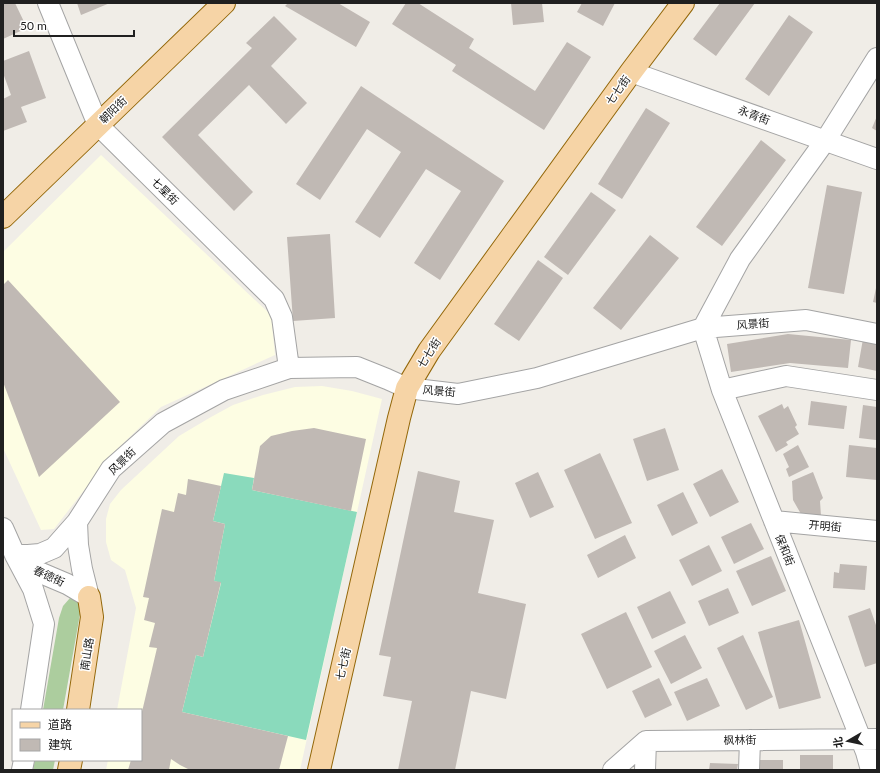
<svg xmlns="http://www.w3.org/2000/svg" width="880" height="773" font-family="Lato,'Noto Sans SC',sans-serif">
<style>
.education{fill:#fdfde3}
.forest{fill:#accd9e}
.pitch{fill:#8adabc}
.building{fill:#c0b9b4}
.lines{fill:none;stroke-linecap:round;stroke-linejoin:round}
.minor-casing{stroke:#a4a4a4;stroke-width:22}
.major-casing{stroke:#936709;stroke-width:24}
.minor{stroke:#fff;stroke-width:20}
.major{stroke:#f6d4a6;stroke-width:22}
.labels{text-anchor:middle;stroke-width:3;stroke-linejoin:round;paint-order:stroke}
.street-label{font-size:11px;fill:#202020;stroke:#fff}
</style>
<rect width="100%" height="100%" fill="#f0ede7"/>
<path class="education" d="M101,155L271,315L275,355L161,407L113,453L54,529L41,530L3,448V252Z
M322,386L352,391L382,399L300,770H106L108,760H141V710H117L136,608L125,570L111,560L106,542V519L110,504L121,490L179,436L211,417L233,405L263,395L295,387Z"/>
<path class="forest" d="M70,598L78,599L80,614L63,710H43L59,618L63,606Z
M35,760H55L53,770H33Z"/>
<path class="pitch" d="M224,473L254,478L252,490L357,512L306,740L182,712L196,655L203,657L221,583L214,581L225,524L213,521Z"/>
<path class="building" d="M3,3H15L27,28L3,39Z
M77,3H110L81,15Z
M288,3H338L370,22L356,47L285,6Z
M406,3H418L474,39L469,48L535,91L567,42L591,57L544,130L452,71L456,65L392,24Z
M511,3H542L544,22L513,25Z
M582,3H615L603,26L577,12Z
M720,3H755L716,56L693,39Z
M789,15L813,32L769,96L745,79Z
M274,16L297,39L271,66L307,103L286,124L249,85L198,135L253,192L234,211L162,137L252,48L246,43Z
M29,51L46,98L21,107L27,122L3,131V99L11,95L3,73V61Z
M361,86L504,181L440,280L414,263L461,191L426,169L380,238L355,222L401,152L367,129L320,200L296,184Z
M646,108L670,123L622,199L598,184Z
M877,116V131L872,128Z
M761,140L786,160L722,246L696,227Z
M827,185L862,192L844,294L808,288Z
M591,192L616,210L568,275L544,257Z
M330,234L335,318L293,321L287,237Z
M650,235L679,258L621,330L593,308Z
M538,260L563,278L519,341L494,324Z
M8,280L120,402L39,477L3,382V285Z
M876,288H877V303L873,302Z
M788,334L851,340L848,368L790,363L731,372L727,344Z
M863,339L877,342V371L858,367Z
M811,401L847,406L844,429L808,425Z
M782,404L784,409L788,406L797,425L795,427L799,434L786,442L788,445L776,452L758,416Z
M863,405L877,407V429L876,440L859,438Z
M314,428L366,439L351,511L252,490L260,446L271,436L292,431Z
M665,428L679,470L647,481L633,439Z
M798,445L809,467L789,477L786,469L789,467L783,454Z
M849,445L877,448V480L846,477Z
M600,453L632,523L595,539L564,470Z
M722,469L739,502L710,517L693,484Z
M418,471L460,481L454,512L494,520L478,593L526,604L506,699L471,691L455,770H398L412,701L383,696L391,657L379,655Z
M538,472L554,507L530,518L515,483Z
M813,472L823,498L820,501L821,516L801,514L793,500L792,481Z
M188,479L221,486L213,521L225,524L214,581L221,582L203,657L196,655L182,712L288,736L279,770H190L180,765L171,759L169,770H128L131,760H141V716L157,648L149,647L155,623L144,620L149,598L143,597L162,509L174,512L178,493L186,495Z
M683,492L698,523L672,536L657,505Z
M751,523L764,549L734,564L721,537Z
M625,535L636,558L598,578L587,555Z
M709,545L722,571L692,586L679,560Z
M771,556L786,591L752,606L736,571Z
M840,564L867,566L865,590L833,588L834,572L839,573Z
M728,588L739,613L709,626L698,601Z
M670,591L686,623L652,639L637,607Z
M870,608L877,628V663L865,667L848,616Z
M626,612L652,667L607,689L581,634Z
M799,620L821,698L779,709L758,632Z
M685,635L702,668L671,684L654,651Z
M743,635L773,697L746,710L717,648Z
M659,678L672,705L645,718L632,691Z
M707,678L720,706L687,721L674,692Z
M800,755H833V770H800Z
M758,760H783V770H758Z
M710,763L738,764L737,770H709Z"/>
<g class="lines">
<defs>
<path id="minor" d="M48,3L98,125L274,299L282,317L289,368
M631,72L877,159
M722,390L786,376L877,390
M774,521L877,531
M77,522L78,545L82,569L89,597
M3,528L15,555L33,589L44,624L31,710
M15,555H28L40,554L54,548L77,522L111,469L163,423L224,390L289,368L357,367L387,379L407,388L458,394L537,378L703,328L806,320L877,334
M18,557L34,570L67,584L89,597
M22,770L24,760
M613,770L646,741L877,739
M645,770L646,741
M749,770L750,740
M871,770L866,752L722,390L703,328L740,259L825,141L877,58"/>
<path id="major" d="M3,217L224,3
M78,710L92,617L89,597
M69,770L71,760
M319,770L399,418L407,388L429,351L631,72L683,3"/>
</defs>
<use href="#minor" class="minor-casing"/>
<use href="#major" class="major-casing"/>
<use href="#minor" class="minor"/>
<use href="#major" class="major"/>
</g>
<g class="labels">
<g class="street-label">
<text transform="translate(618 90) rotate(-54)" y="4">七七街</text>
<text transform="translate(113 110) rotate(-44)" y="4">朝阳街</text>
<text transform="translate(754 115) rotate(20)" y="4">永青街</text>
<text transform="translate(165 191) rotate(45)" y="4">七星街</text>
<text transform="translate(753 324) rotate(-4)" y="4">风景街</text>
<text transform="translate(429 353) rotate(-57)" y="4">七七街</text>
<text transform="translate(439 391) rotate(5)" y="4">风景街</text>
<text transform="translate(122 461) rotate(-45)" y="4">风景街</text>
<text transform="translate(825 526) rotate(5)" y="4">开明街</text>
<text transform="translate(785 550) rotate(68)" y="4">保和街</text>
<text transform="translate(49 576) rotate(25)" y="4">春德街</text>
<text transform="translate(87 654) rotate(-81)" y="4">南山路</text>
<text transform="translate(343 664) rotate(-77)" y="4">七七街</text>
<text transform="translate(740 740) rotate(-1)" y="4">枫林街</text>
</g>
</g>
<rect width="880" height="773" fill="none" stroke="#202020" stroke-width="8"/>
<rect x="12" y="709" width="130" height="52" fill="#ffffff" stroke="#a6a6a6"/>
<rect x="20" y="722" width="20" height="6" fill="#f6d4a6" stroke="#a6a6a6"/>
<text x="48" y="729" font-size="12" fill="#202020">道路</text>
<rect x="20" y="739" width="20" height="12" fill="#c0b9b4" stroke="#a6a6a6"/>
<text x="48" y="749" font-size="12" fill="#202020">建筑</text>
<g transform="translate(848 741) rotate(261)" stroke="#ffffff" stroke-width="3" paint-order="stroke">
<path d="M0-3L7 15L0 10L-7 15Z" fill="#202020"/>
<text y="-6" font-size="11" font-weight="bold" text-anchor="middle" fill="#202020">北</text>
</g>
<path d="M14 30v6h120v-6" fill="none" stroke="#202020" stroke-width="2"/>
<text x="20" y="30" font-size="12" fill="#202020" stroke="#ffffff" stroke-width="3" paint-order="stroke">50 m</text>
</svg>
